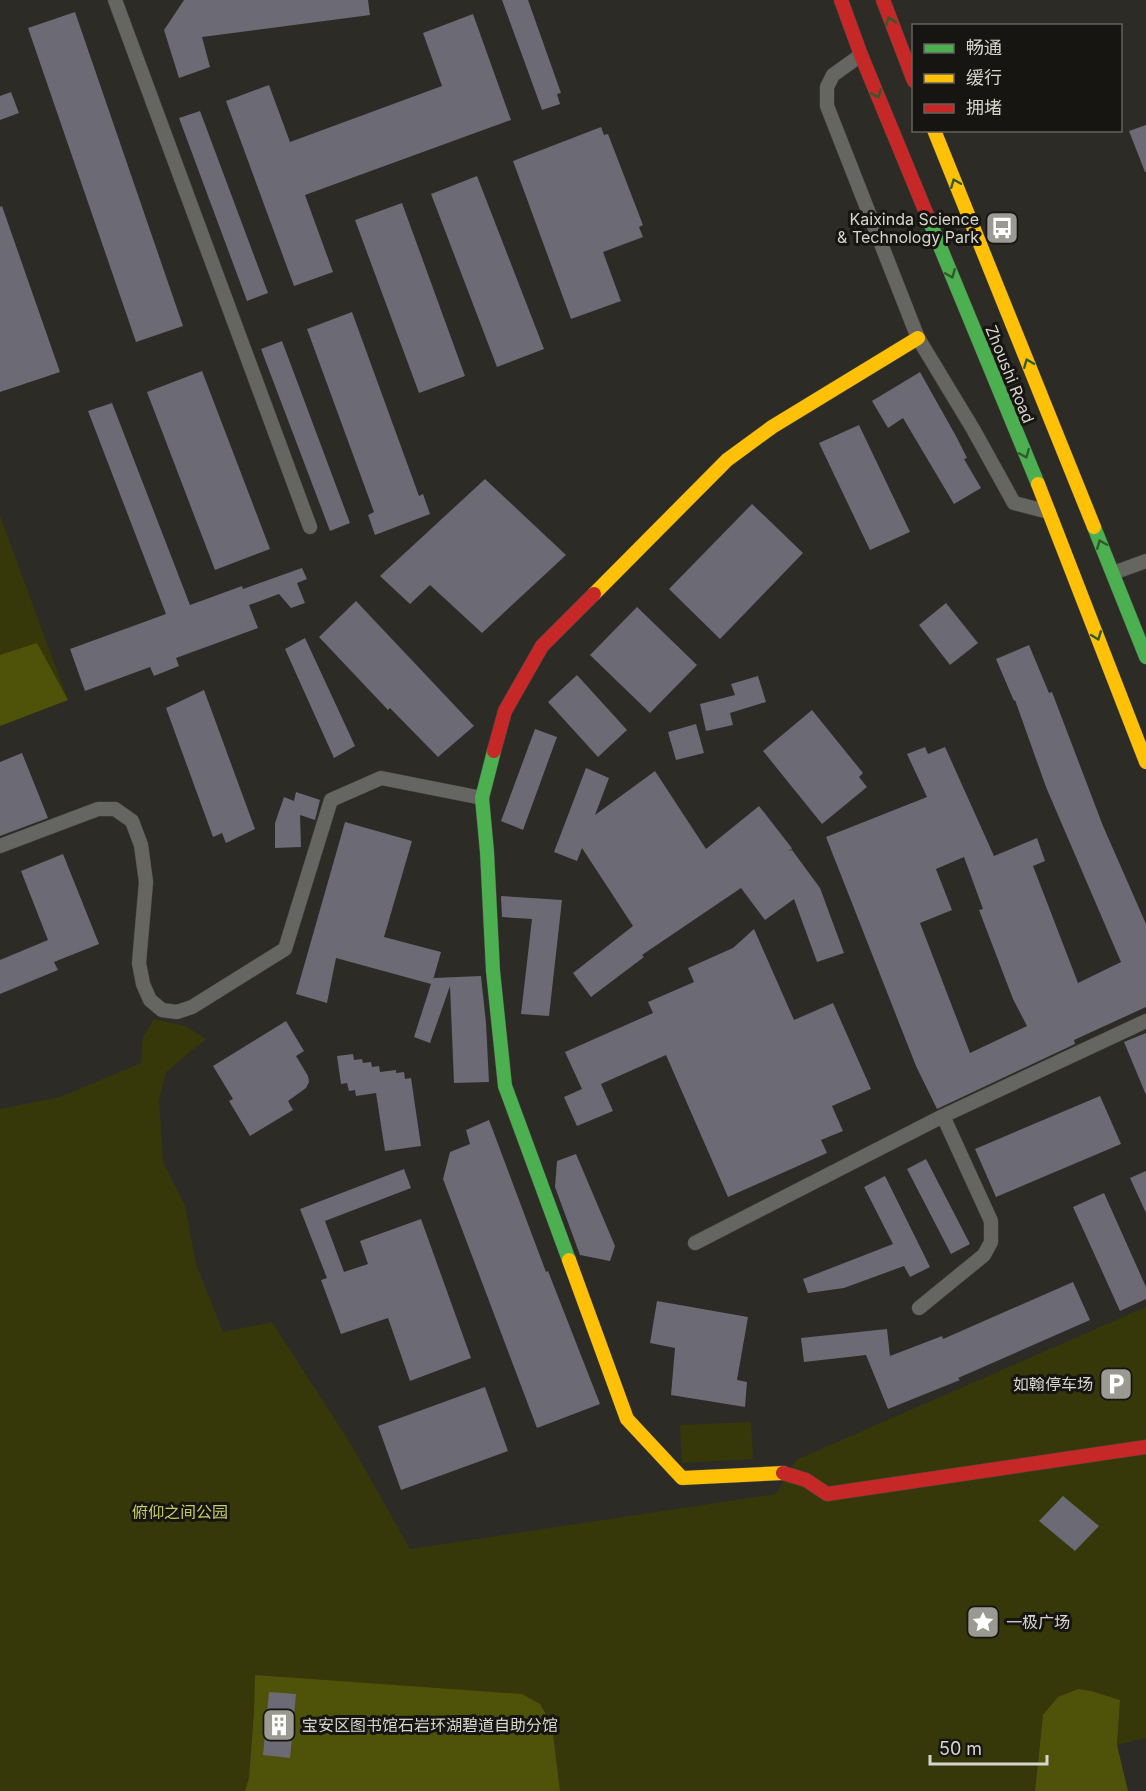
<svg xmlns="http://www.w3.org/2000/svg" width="1146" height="1791" font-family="Inter,'Noto Sans SC',sans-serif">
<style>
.green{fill:#36380a}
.forest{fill:#4f5309}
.building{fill:#6b6a75;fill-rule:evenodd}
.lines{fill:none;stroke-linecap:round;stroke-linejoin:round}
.street-casing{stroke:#464642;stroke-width:15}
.fast-casing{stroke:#464642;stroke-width:15}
.slow-casing{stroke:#464642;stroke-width:15}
.jam-casing{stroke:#464642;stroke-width:15}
.street{stroke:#656561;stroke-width:14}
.fast{stroke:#4caf50;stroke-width:14}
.slow{stroke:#ffc107;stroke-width:14}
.jam{stroke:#c62828;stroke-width:14}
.oneway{stroke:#2e5a2d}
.labels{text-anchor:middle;stroke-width:6;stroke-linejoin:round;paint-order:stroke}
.poi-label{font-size:16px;fill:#d6d5ce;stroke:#161511;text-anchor:end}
.street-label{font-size:16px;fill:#d6d5ce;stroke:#161511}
.park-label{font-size:16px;fill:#c5ce68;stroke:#161511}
</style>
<rect width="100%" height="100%" fill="#2c2b26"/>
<path class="green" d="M0,516L68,700L0,726Z
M154,1019L185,1026L206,1039L166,1072L159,1100L163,1162L185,1206L196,1264L223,1332L272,1322L352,1446L410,1549L776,1494L796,1460L1146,1307V1738L1117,1745L1120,1700L1043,1715L1035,1791H560L552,1725L300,1679L256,1675L249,1778L245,1791H0V1109L60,1097L141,1063L143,1037Z
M751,1422L753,1459L682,1463L680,1425Z"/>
<path class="forest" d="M37,643L68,700L0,726V655Z
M255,1675L522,1694L540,1704L552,1725L560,1791H245L249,1778L254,1710Z
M1078,1689L1091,1691L1120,1700L1117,1745L1128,1791H1035L1043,1715L1058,1697Z"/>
<path class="building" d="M184,0H368L370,15L202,37L210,67L179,78L164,30Z
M502,0H528L561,93L557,94L560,104L542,110Z
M75,12L183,326L136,342L28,28Z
M473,14L511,120L305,195L333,272L294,286L226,101L269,85L290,142L442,86L423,33Z
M11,92L19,113L0,120V96Z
M200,111L268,293L247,301L179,118Z
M1146,125V172H1145L1129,131Z
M601,127L604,135L608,134L643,225L639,227L643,237L603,252L621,301L571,319L513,161Z
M477,176L544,349L497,367L431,194Z
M402,203L465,376L419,393L355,220Z
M2,206L60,372L0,392V207Z
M352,312L419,496L423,494L430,514L375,535L368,515L374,512L307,329Z
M282,341L350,523L330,531L261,349Z
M202,371L270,549L215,570L147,392Z
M920,372L957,438L967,458L964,459L981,488L954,504L903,418L888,428L872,401Z
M112,403L190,605L242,586L243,589L302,568L307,579L297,583L305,603L291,608L279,594L249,605L258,628L176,658L179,666L154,676L150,667L85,691L70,649L166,614L88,411Z
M859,425L910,532L870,550L819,443Z
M485,479L566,555L482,633L430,585L410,604L380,576Z
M752,504L803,553L720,639L669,589Z
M356,601L474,726L438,757L390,708L388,710L319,637Z
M946,603L978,643L950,665L919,625Z
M637,607L697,665L650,713L590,655Z
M305,638L355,746L334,758L285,649Z
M1029,645L1049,693L1052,692L1103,826L1146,924V1007L1074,1040L1075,1044L937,1109L916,1066L826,837L927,797L907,754L925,747L928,754L945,747L994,856L1037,838L1045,861L1033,866L1078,983L1121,962L1046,787L1015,700L1014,701L996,659ZM964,857L983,909L979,910L1013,999L1027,1026L970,1053L920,923L952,910L936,869Z
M577,675L627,730L598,757L548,702Z
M758,676L766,702L730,713L733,725L706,731L700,704L735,695L731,684Z
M204,690L255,829L226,843L222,833L213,837L166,708Z
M812,710L863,773L859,777L867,787L822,824L763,751Z
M696,724L704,753L676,760L668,732Z
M535,729L557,737L523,830L501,821Z
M22,753L48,818L0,836V762Z
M586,768L609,778L595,815L655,771L706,849L759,806L791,847L792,849L788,851L792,850L820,888L844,953L817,962L794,899L765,920L741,888L642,955L644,957L591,997L573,973L633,926L582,848L577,861L554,852Z
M296,792L320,800L315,820L300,815L301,847L275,848V823L284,797L294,801Z
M345,822L412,841L384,937L441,952L433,980L434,978L481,976L486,1023L489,1082L454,1083L450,986L430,1043L414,1037L431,984L336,958L327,1003L296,994Z
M63,854L99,944L54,962L58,970L0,994V960L48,940L21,871Z
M501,896L562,900L549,1016L521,1014L532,919L502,917Z
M754,929L794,1020L833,1003L871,1089L832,1106L843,1131L821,1140L827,1153L728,1197L666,1055L601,1084L613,1111L577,1126L564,1097L582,1089L565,1052L653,1013L648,1002L694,982L688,968L733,948Z
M286,1021L304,1051L296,1056L308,1076L309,1082L306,1088L288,1101L293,1110L250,1136L229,1101L233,1099L213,1066Z
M1146,1033V1095L1124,1042Z
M353,1054L354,1060L362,1059L363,1063L371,1062L372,1067L379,1066L380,1072L396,1070V1073L404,1072L405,1079L411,1078L421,1146L385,1151L376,1093L356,1096L355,1090L349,1091L347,1083L341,1084L337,1056Z
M1100,1096L1121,1144L996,1197L975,1149Z
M489,1120L546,1272L548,1271L600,1404L537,1428L443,1179L450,1152L470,1144L466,1130Z
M576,1154L615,1246L610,1261L580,1255L555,1187L557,1161Z
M926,1159L970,1244L951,1254L907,1169Z
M404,1169L411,1188L325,1221L344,1272L368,1264L360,1241L421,1219L471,1358L410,1381L388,1318L341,1334L321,1280L327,1278L300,1209Z
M1146,1171V1213L1130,1178Z
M885,1176L930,1267L910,1277L904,1266L844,1288L808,1293L803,1279L893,1244L864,1187Z
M1104,1193L1146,1287V1299L1120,1311L1073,1207Z
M1073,1282L1090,1320L958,1378L960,1380L888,1409L866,1355L804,1362L801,1338L887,1329L890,1356L942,1336L943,1339Z
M657,1301L748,1317L737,1380L747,1382L745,1407L671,1395L675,1348L650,1343Z
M485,1387L508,1451L401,1490L378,1426Z
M1063,1496L1099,1526L1075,1551L1039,1521Z
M269,1692L296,1694L290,1758L263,1755Z"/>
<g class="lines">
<defs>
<path id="street" d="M115,0L310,527
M861,55L833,75L827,87V106L918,338L973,429L1014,503L1049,512
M1113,573L1146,561
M0,846L98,809H115L132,821L141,845L146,882L139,963L143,984L150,1000L162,1010L177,1012L192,1007L285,949L331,800L381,778L482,798
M695,1243L943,1116L1146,1021
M919,1308L984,1255L991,1242V1221L943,1116"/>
<path id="fast" d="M927,215L1038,484
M1094,527L1146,657
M494,751L482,798L487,852L493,971L505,1086L569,1260"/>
<path id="slow" d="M934,130L1094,527
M1038,484L1146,762
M594,594L727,460L772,427L918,338
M569,1260L627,1419L682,1478L783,1473"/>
<path id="jam" d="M841,0L861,55L927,215
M883,0L914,81
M494,751L505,711L542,646L594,594
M783,1473L806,1480L827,1494L1146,1447"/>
</defs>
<use href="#street" class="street-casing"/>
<use href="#fast" class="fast-casing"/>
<use href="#slow" class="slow-casing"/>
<use href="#jam" class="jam-casing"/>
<use href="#street" class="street"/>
<use href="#fast" class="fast"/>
<use href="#slow" class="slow"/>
<use href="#jam" class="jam"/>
</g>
<defs><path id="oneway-chevron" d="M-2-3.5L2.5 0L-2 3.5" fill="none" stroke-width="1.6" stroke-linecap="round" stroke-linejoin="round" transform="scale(1.5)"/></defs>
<g class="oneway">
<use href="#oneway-chevron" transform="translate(890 21) rotate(-109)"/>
<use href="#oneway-chevron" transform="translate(877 94) rotate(68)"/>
<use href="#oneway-chevron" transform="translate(955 183) rotate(-112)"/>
<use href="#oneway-chevron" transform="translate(951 274) rotate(68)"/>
<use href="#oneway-chevron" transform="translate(1028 363) rotate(-112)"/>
<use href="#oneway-chevron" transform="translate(1025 454) rotate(68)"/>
<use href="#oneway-chevron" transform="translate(1101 544) rotate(-112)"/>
<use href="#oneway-chevron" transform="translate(1097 636) rotate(69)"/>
</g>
<defs>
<symbol id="bus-square" viewBox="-11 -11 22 22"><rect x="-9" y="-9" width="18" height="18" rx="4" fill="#9a9a93" stroke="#161511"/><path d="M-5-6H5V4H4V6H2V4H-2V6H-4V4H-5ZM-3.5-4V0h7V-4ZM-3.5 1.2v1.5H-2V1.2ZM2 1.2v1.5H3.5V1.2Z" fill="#fff"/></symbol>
<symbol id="parking-square" viewBox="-11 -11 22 22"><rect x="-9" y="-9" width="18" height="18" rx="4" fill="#9a9a93" stroke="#161511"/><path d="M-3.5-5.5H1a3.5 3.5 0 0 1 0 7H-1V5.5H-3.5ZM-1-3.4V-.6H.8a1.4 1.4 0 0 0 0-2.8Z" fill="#fff"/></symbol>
<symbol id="sight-square" viewBox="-11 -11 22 22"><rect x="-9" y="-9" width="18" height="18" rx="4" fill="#9a9a93" stroke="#161511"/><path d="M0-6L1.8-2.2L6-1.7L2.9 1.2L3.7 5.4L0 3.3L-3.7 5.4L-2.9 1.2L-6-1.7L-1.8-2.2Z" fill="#fff"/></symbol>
<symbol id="building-square" viewBox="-11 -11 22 22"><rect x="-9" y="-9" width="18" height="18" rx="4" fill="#9a9a93" stroke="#161511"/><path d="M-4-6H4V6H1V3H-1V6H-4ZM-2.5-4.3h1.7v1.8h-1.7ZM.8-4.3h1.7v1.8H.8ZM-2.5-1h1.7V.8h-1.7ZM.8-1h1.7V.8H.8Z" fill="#fff"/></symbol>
</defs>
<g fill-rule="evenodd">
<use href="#bus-square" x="983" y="209" width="38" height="38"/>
<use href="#parking-square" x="1097" y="1365" width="38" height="38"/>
<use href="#sight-square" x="964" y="1603" width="38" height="38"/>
<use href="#building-square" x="260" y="1706" width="38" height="38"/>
</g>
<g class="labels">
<g class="poi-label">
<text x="979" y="225">Kaixinda Science<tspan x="979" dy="18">&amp; Technology Park</tspan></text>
<text x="1093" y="1390">如翰停车场</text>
<text x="1006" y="1628" text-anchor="start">一极广场</text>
<text x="302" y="1731" text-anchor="start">宝安区图书馆石岩环湖碧道自助分馆</text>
</g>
<g class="street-label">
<text transform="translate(1010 374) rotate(68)" y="6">Zhoushi Road</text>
</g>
<g class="park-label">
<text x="180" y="1518">俯仰之间公园</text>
</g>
</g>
<rect x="912" y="24" width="210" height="108" fill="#161511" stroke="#63625d" stroke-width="1.5"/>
<rect x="924" y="44" width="30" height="9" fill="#4caf50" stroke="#63625d" stroke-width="1.5"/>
<text x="966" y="54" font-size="18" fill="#d6d5ce">畅通</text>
<rect x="924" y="74" width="30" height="9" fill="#ffc107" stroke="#63625d" stroke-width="1.5"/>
<text x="966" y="84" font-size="18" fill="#d6d5ce">缓行</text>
<rect x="924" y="104" width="30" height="9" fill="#c62828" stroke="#63625d" stroke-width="1.5"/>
<text x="966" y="114" font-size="18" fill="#d6d5ce">拥堵</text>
<path d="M930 1755v9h117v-9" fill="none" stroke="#d6d5ce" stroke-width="3"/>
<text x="939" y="1755" font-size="18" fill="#d6d5ce" stroke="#161511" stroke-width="4.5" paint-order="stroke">50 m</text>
</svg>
